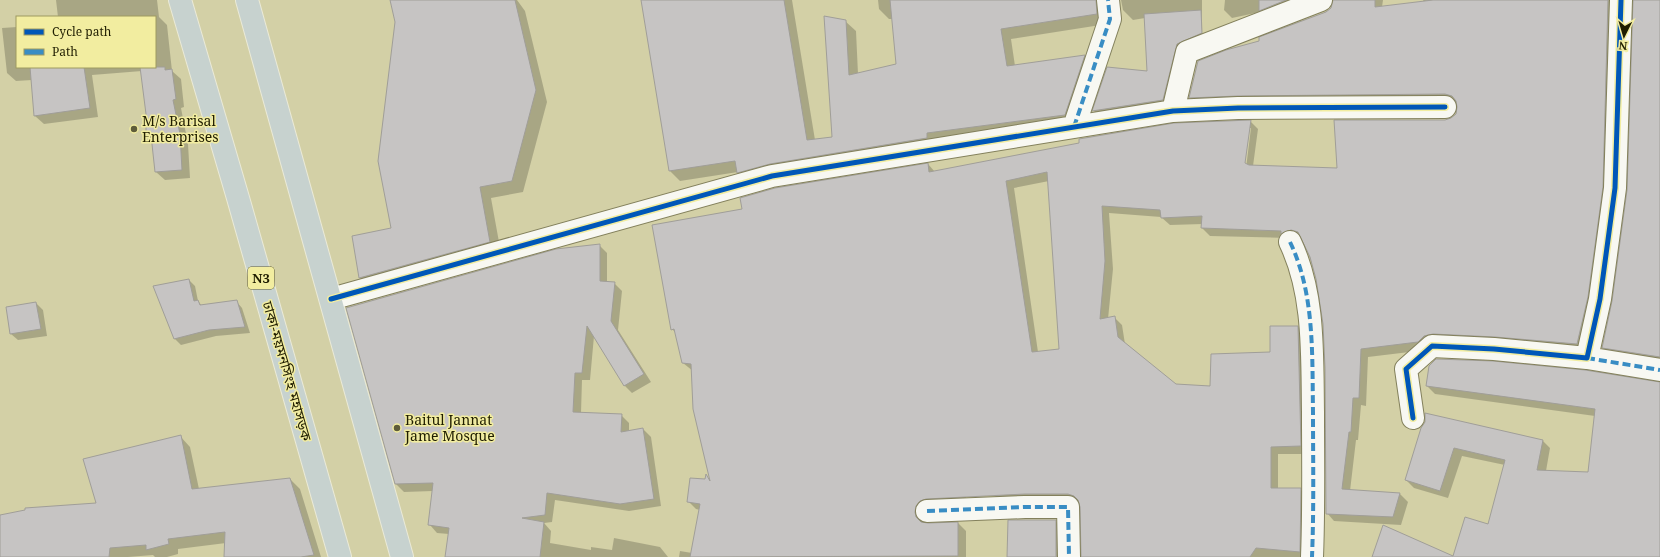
<svg xmlns="http://www.w3.org/2000/svg" width="1660" height="557" font-family="'Noto Serif','Noto Sans Bengali',serif">
<style>
.shadow{fill:#0003;fill-rule:evenodd}
.building{fill:#c6c4c3;stroke:#a09e98;fill-rule:evenodd}
.lines{fill:none;stroke-linecap:round;stroke-linejoin:round}
.street-casing{stroke:#83805c;stroke-width:24}
.highway-casing{stroke:#ebead7;stroke-width:24}
.street{stroke:#f8f8f2;stroke-width:22}
.highway{stroke:#c7d2cf;stroke-width:22}
.quiet{stroke:#398dc4;stroke-width:4;stroke-dasharray:8 4;stroke-linecap:butt}
.cycleway-casing{stroke:#f2eda0;stroke-width:8}
.cycleway{stroke:#0057b8;stroke-width:5}
.poi-dot{fill:#5e5c3a;stroke:#f2eda0;stroke-width:1.5}
.labels{text-anchor:middle;stroke-width:3;stroke-linejoin:round;paint-order:stroke}
.shield{fill:#f2eda0;stroke:#5e5b30;stroke-width:1}
.shield-label{font-size:13px;font-weight:bold;fill:#1f1d00}
.poi-label{font-size:14px;fill:#1f1d00;stroke:#f2eda0;text-anchor:start}
.street-label{font-size:14px;fill:#1f1d00;stroke:#f2eda0}
</style>
<rect width="100%" height="100%" fill="#d3d0a6"/>
<path class="shadow" d="M56,0H157L159,17L167,25L172,71L181,79L184,107L181,108L188,144L190,178L165,180L156,172L153,140L147,134V114L142,71L92,75L98,117L44,124L35,116L32,80L16,81L7,73L2,28L17,27V67H155V17H58Z
M391,0H517L525,11L547,102L523,192L491,198L501,253L371,289L360,278L392,229L396,22Z
M642,0H792L815,140L833,138L845,21L856,31L858,74L897,65L893,19H889L879,9L878,0H1111L1107,24L1011,39L1015,66L1084,56L1095,66L1075,124L748,183L738,172L680,181L670,171Z
M1121,0H1202V47L1173,110L1104,121L1094,111L1108,68L1148,72L1145,18L1133,20L1123,10Z
M1225,0H1317L1232,18L1224,10Z
M1334,0H1383L1382,7L1424,2L1423,0H1619L1610,195L1585,352L1426,350L1368,357L1366,406L1361,405L1358,440H1356L1350,491L1400,494L1408,502L1401,525L1334,521L1327,513L1326,368L1324,324L1317,279L1303,238L1300,237L1290,241L1287,238L1210,236L1202,228L1203,224L1170,225L1161,217L1109,213L1113,269L1108,319L1115,318L1122,325L1125,344L1175,385L1211,387L1271,353L1298,327L1305,334L1308,454H1278V489H1300L1308,497L1307,557H1082L1080,503H1002L994,495L966,430V505L922,520L923,523H958L966,531V557H679L680,551L692,553L700,510L696,509L688,501L706,480V476L711,481L693,371L683,363L676,333L672,329L743,210L928,164L935,172L1250,121L1258,129L1253,166L1338,169L1451,119L1456,114L1457,103L1454,102L1198,105L1190,97L1260,42L1326,12L1332,8ZM1249,128H1251L1246,168H1244ZM1049,181L1060,350L1038,352L1014,188Z
M1634,0H1660V363L1611,355L1603,347L1613,301L1628,189Z
M599,245L607,253V283H614L622,291L618,330L651,382L632,393L625,386L594,336L590,380H582L581,413L621,415L629,423V431L643,429L651,437L661,506L629,511L555,500L552,522L544,523L551,531L550,543L591,550V547L612,550L614,538L660,547L668,557H446L449,534L437,533L430,525L433,491L404,492L396,484Z
M189,280L195,286L198,301L202,306L236,301L242,308L250,333L216,336L181,345L175,339Z
M36,303L43,310L47,336L18,340L11,334Z
M1660,383V557H1454L1489,526L1505,465L1462,456L1448,498L1414,488L1406,480L1422,428L1543,441L1550,448L1546,471L1589,473L1595,416L1435,394L1427,386Z
M180,436L190,447L199,489L290,479L300,489L321,557H225L226,543L178,549V554L167,557H155L153,555L128,557H0V516L97,504Z
M1055,521L1063,528L1064,557H1008Z"/>
<path class="building" d="M390,0H515L536,90L512,181L480,187L490,242L359,278L352,236L391,228L378,161L395,22Z
M641,0H784L807,140L832,137L824,16L846,20L849,75L896,64L890,0H1096L1097,14L1001,29L1007,66L1085,55L1065,115L927,133V138L770,164L737,173L735,161L669,171Z
M1259,0H1286L1259,11Z
M1333,0H1375V7L1433,0H1608L1603,187L1588,297L1577,344L1495,337L1433,334L1424,336L1418,342L1361,349L1359,398H1353L1351,432H1349L1342,489L1400,493L1393,517L1326,514L1325,368L1323,324L1316,279L1310,257L1298,232L1291,230L1281,234V231L1201,228L1202,216L1161,218L1160,210L1102,206L1105,261L1100,319L1115,316L1118,337L1176,384L1210,386L1211,354L1270,352V326H1298L1301,446L1271,447V488H1301L1300,552L1256,548L1250,557H1081L1080,507L1078,500L1074,496L1068,494H1025L926,499L920,501L916,506L915,512L916,517L921,522L928,523L958,522V556L690,557L700,504L687,502L690,478L705,479L706,474L710,481L693,409L691,364L682,363L674,329L671,330L652,225L742,209L740,198L775,188L928,163L929,172L1079,143V139L1174,123L1251,120L1245,163L1249,165L1337,168L1334,120H1445L1451,118L1456,114L1457,107L1456,101L1452,96L1445,94L1238,96L1189,98L1198,61L1226,50L1259,41V37L1326,12L1331,8ZM1047,172L1059,349L1032,352L1006,181Z
M1633,0H1660V357L1602,348L1612,301L1627,190Z
M1201,10L1202,33L1177,44L1163,100L1092,111L1107,67L1147,71L1144,14Z
M30,67H84L90,108L34,116Z
M140,67H165V70L172,69L176,99L173,100L180,134L182,170L155,172L151,135H146V114Z
M600,244V281L615,282L611,321L644,374L624,386L587,326L582,373H575L573,412L622,414L621,432L643,428L654,499L620,504L547,493L545,515L522,518L544,522L540,557H445L449,528L428,525L433,483L395,484L346,308L556,249Z
M189,279L194,301L198,300L200,305L237,300L245,327L209,330L174,339L153,286Z
M36,302L41,329L10,334L6,307Z
M1436,359L1493,361L1585,370L1660,382V557H1372L1383,525L1453,556L1465,517L1488,524L1505,460L1454,448L1440,491L1405,480L1421,428L1425,422V413L1543,440L1537,470L1588,472L1595,409L1426,386L1429,366Z
M181,435L192,489L290,478L314,555L301,557H224L225,532L168,539L169,544L146,550V545L110,548L109,557H0V515L25,510V508L96,503L83,459Z
M1008,520H1056V557H1007Z"/>
<g class="lines">
<defs>
<path id="street" d="M1173,111L1187,52L1321,0
M1074,127L1110,19L1108,0
M1290,242C1315,294 1312,355 1313,412C1313,460 1314,508 1312,557
M331,299L772,176L1173,111L1238,108L1445,107
M1587,358L1660,370
M1413,418L1406,369L1432,346L1494,349L1587,358L1600,299L1615,188L1621,0
M927,511L1025,507H1068L1069,557"/>
<path id="highway" d="M180,0L238,198L340,557
M247,0L402,557"/>
</defs>
<use href="#street" class="street-casing"/>
<use href="#highway" class="highway-casing"/>
<use href="#street" class="street"/>
<use href="#highway" class="highway"/>
<path class="quiet" d="M1074,127L1110,19L1108,0
M1290,242C1315,294 1312,355 1313,412C1313,460 1314,508 1312,557
M1587,358L1660,370
M927,511L1025,507H1068L1069,557"/>
<defs>
<path id="cycleway" d="M331,299L772,176L1173,111L1238,108L1445,107
M1413,418L1406,369L1432,346L1494,349L1587,358L1600,299L1615,188L1621,0"/>
</defs>
<use href="#cycleway" class="cycleway-casing"/>
<use href="#cycleway" class="cycleway"/>
</g>
<g class="poi-dot">
<circle cx="134" cy="129" r="4"/>
<circle cx="397" cy="428" r="4"/>
</g>
<g class="labels">
<rect class="shield" x="248" y="267" width="26" height="22" rx="3"/>
<g class="shield-label">
<text x="261" y="283">N3</text>
</g>
<g class="poi-label">
<text x="142" y="126">M/s Barisal<tspan x="142" dy="16">Enterprises</tspan></text>
<text x="405" y="425">Baitul Jannat<tspan x="405" dy="16">Jame Mosque</tspan></text>
</g>
<g class="street-label">
<text transform="translate(287 371) rotate(74)" y="5">ঢাকা-ময়মনসিংহ মহাসড়ক</text>
</g>
</g>
<rect x="16" y="16" width="140" height="52" fill="#f2eda0" stroke="#9e9a60"/>
<rect x="24" y="29" width="20" height="6" fill="#0057b8" stroke="#9e9a60"/>
<text x="52" y="36" font-size="12" fill="#1f1d00">Cycle path</text>
<rect x="24" y="49" width="20" height="6" fill="#398dc4" stroke="#9e9a60"/>
<text x="52" y="56" font-size="12" fill="#1f1d00">Path</text>
<g transform="translate(1624 36) rotate(185)" stroke="#f2eda0" stroke-width="3" paint-order="stroke">
<path d="M0-3L7 15L0 10L-7 15Z" fill="#1f1d00"/>
<text y="-6" font-size="11" font-weight="bold" text-anchor="middle" fill="#1f1d00">N</text>
</g>
</svg>
